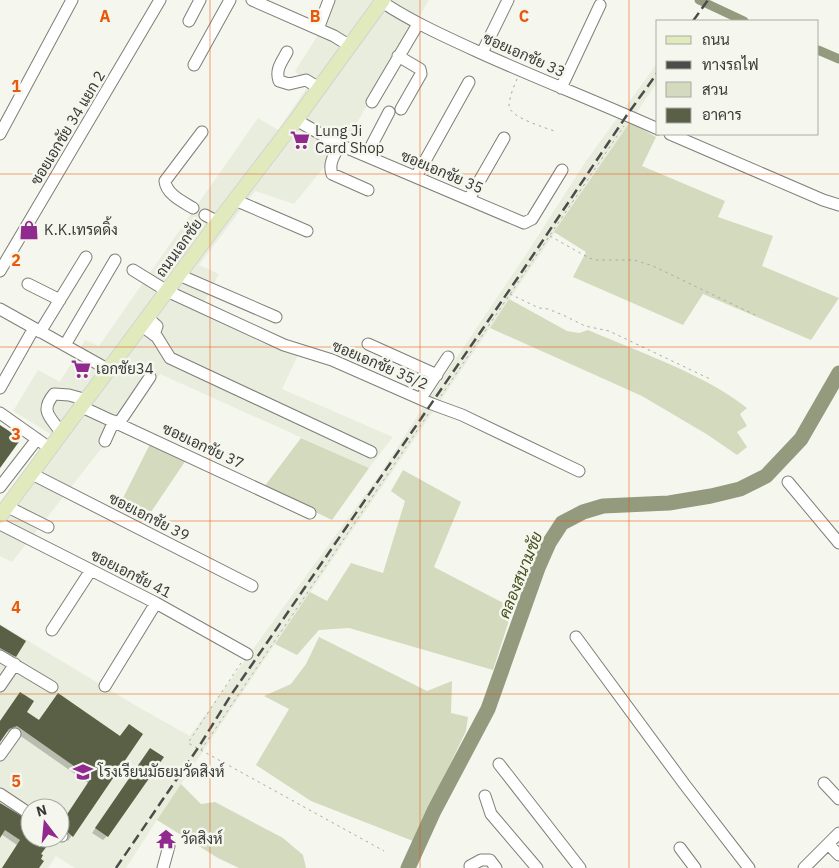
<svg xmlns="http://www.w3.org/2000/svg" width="839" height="868" font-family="'IBM Plex Sans',Sarabun,sans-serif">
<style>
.built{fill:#e8eddd;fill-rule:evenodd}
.green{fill:#d3dabd}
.shadow{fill:#0003}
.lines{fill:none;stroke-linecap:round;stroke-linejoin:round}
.canal{stroke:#939a7e;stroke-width:9}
.river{stroke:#939a7e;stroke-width:15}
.building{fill:#596045}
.minor-casing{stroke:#7d7f78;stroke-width:13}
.major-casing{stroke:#d3d4d3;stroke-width:16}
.path{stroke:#aaaba5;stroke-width:1;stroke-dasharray:2.5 4;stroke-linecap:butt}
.minor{stroke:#fff;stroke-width:11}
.major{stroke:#e0eabc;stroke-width:14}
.rail{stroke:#4c4d4a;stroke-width:2.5;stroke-dasharray:10 5;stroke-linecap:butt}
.grid{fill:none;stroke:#e8590c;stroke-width:1;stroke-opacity:0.55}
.labels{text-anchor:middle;stroke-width:5;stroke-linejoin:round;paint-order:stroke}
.street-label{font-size:15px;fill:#393a37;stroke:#f5f7ee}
.poi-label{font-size:15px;fill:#393a37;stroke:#f5f7ee;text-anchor:start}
.water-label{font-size:16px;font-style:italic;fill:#454f1f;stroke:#f5f7ee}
.grid-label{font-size:16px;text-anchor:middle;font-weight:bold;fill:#e8590c;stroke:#f5f7ee;stroke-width:5;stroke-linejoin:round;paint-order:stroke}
</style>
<rect width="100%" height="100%" fill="#f5f7ee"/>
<path class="built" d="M335,0H429L348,138L294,204L255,191L199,265L219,274L200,310L299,353L282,389L393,437L369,468L160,374L12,562L0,556V504L52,435L13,411L38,370L60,382L85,340L99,346L258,118L278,130L308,86L295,71L325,24Z
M658,62V81L275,644L157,820L126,868H75L56,856L48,868H0V624L138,707L190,736L380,474L424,406L527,253L586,161ZM30,808H60V838H30Z"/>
<path class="green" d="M630,122L656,137L642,166L725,201L718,217L773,236L762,266L839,298L811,340L703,294L683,325L573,277L586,252L554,232Z
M509,299L567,331L579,333L588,330C639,352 704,374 747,408L740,414L747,426L737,432L747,447L737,455L708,435L642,396L490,328Z
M301,438L369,468L332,520L264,487Z
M150,444L186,460L151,512L123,498Z
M403,470L461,502L434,567L513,608L493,670L349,628L319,630L297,655L275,644L310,592L327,601L351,563L383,573L405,501L391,491Z
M319,637L427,691L452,681L451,713L468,717L466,731L413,841L311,801L256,765L289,709L264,696L291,684L306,664Z
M181,784L201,804L215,802L283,838L303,855L306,868H239L218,858L157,820Z"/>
<path class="shadow" d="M0,626L15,656L11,660L0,653Z
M20,694L25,712L38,721L58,695L119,737L129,725L141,734L68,841L60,833V825L88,783L12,730L5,733L0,740V721Z
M146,754L107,836L103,840L92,833Z
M0,805L30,822V838H51L39,854L38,868H2L17,845L1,834L0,835Z"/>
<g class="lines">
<path class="canal" d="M699,0L744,21
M818,50L839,59"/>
<path class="river" d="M408,868L434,811L488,709L538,568L549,543L562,523L583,512L603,506L669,503L711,496L740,489L766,476L801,439L839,373"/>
</g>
<path class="building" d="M0,425L21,439L0,468Z
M0,625L26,641L16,657L0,648Z
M20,692L34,701L27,712L39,720L58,693L120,736L129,724L143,734L73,837L60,825L91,778L17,726L9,729L0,742V721Z
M150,748L164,757L108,837L95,828Z
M0,803L30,821V838H53L41,854L43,855L41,859L44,861L39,868H2L20,840L5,830L0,838Z"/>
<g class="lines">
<defs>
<path id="minor" d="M252,0L334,36L350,46
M382,2C414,23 448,38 483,54C541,80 600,103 658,129
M189,21L200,0
M318,29L329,0
M287,52C282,62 275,69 279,81L289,84L306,80L319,88
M482,53L508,0
M398,56L420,69L421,74L401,109
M194,65L230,0
M561,88L600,5
M372,102L418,24
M296,120L340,145L524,223L532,219L562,170
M0,134L72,0
M670,134L823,200L839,205
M340,145C335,154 328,163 332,174L368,190
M366,156L389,112
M416,177L469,82
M469,199L504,138
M235,200L307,231
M193,208C183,202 166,194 165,181L202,132
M205,215L218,222
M133,270L167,291L284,345L332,360L432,404L462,415L579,471
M0,271L160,0
M179,275L276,317
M28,284L60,300
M0,309L109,370
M148,318L157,326L154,335
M142,326L157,337L170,358L371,452
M40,332L86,257
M368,344L437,375
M65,345L115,260
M0,388L34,328
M421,398L448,357
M82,407L310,513
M0,413L51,449
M119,423L150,377
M62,434C51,417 39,412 54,394L69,395L87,400
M105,441L114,421
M32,474L252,586
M788,482L839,543
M0,487L37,439
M8,507L48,527
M0,524L156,603L247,654
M52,630L91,570
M576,637L685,785L749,868
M0,656L52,687
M0,686L15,664
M105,686L156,603
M0,755L15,734
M499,764L580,868
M824,783L839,799
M0,794L30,814
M485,796L491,814L537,868
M60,834L62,836
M828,844L839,855
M680,848L695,868
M470,866L481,860H490L496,868
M163,868L169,846
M804,868L839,833"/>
<path id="major" d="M0,516L218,222L296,120L383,0"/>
</defs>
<use href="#minor" class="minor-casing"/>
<use href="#major" class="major-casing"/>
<path class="path" d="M517,79C514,86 509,98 509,106C510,118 547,128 557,132
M550,236L589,258L597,260H634L653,266L755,315
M510,294L539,308L548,309L563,315L585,326L609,331L710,379
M441,396L624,126
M241,663L188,743L384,851
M201,750L429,413"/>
<use href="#minor" class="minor"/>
<use href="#major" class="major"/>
<path class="rail" d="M693,21L708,0
M116,868L198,748L231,695L519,276L627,115L658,72"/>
</g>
<path class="grid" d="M210,0V868M420,0V868M629,0V868M0,174H839M0,347H839M0,521H839M0,694H839"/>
<defs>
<symbol id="supermarket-bare" viewBox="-9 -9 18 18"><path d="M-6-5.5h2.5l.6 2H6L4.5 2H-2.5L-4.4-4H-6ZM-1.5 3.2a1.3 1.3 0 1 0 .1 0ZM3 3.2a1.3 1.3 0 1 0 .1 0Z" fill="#912a8f" stroke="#f5f7ee" stroke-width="2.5" paint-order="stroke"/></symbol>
<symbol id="shop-bare" viewBox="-9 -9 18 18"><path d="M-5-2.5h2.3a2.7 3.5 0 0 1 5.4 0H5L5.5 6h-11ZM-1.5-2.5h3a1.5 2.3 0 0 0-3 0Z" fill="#912a8f" stroke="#f5f7ee" stroke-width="2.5" paint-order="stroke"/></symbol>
<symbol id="school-bare" viewBox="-9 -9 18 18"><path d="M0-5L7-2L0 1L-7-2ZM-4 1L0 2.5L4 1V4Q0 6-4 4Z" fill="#912a8f" stroke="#f5f7ee" stroke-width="2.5" paint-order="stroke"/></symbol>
<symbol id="temple-bare" viewBox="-9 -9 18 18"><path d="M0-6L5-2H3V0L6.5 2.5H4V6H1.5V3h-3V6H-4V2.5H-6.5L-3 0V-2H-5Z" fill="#912a8f" stroke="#f5f7ee" stroke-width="2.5" paint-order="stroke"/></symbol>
</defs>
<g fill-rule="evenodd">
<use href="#supermarket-bare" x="286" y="126" width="28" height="28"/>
<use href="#shop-bare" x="15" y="216" width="28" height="28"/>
<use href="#supermarket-bare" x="67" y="355" width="28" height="28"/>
<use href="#school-bare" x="69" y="758" width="28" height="28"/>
<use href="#temple-bare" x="152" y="825" width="28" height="28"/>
</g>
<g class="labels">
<g class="street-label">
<text transform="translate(524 55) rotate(24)" y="5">ซอยเอกชัย 33</text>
<text transform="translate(68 128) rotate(-59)" y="5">ซอยเอกชัย 34 แยก 2</text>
<text transform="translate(442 172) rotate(23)" y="5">ซอยเอกชัย 35</text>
<text transform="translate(179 248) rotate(-54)" y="5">ถนนเอกชัย</text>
<text transform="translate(380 365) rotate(23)" y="5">ซอยเอกชัย 35/2</text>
<text transform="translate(203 446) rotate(25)" y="5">ซอยเอกชัย 37</text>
<text transform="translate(149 517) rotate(27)" y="5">ซอยเอกชัย 39</text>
<text transform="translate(131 574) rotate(27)" y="5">ซอยเอกชัย 41</text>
</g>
<g class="poi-label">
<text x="315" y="136">Lung Ji<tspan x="315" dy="17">Card Shop</tspan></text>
<text x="44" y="235">K.K.เทรดดิ้ง</text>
<text x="96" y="374">เอกชัย34</text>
<text x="98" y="777">โรงเรียนมัธยมวัดสิงห์</text>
<text x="181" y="844">วัดสิงห์</text>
</g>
<g class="water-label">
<text transform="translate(520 575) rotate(-68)" y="6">คลองสนามชัย</text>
</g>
</g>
<g class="grid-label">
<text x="105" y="22">A</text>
<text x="315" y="22">B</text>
<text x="524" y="22">C</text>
<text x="16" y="92">1</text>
<text x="16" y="266">2</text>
<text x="16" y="440">3</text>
<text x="16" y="613">4</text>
<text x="16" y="787">5</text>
</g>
<rect x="656" y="20" width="162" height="115" fill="#f5f7ee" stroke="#aaaba5"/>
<rect x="666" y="36" width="25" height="8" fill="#e0eabc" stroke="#aaaba5"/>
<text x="702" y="45" font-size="15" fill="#393a37">ถนน</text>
<rect x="666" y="61" width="25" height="8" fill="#4c4d4a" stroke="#aaaba5"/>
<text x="702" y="70" font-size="15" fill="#393a37">ทางรถไฟ</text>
<rect x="666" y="82" width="25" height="15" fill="#d3dabd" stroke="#aaaba5"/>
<text x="702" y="95" font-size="15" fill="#393a37">สวน</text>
<rect x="666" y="108" width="25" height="15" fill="#596045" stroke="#aaaba5"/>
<text x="702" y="120" font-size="15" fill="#393a37">อาคาร</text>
<g transform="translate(45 823) rotate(344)"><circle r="24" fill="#f5f7ee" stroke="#aaaba5"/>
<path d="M0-4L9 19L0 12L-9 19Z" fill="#912a8f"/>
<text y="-8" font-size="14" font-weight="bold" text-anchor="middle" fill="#393a37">N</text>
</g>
</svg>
